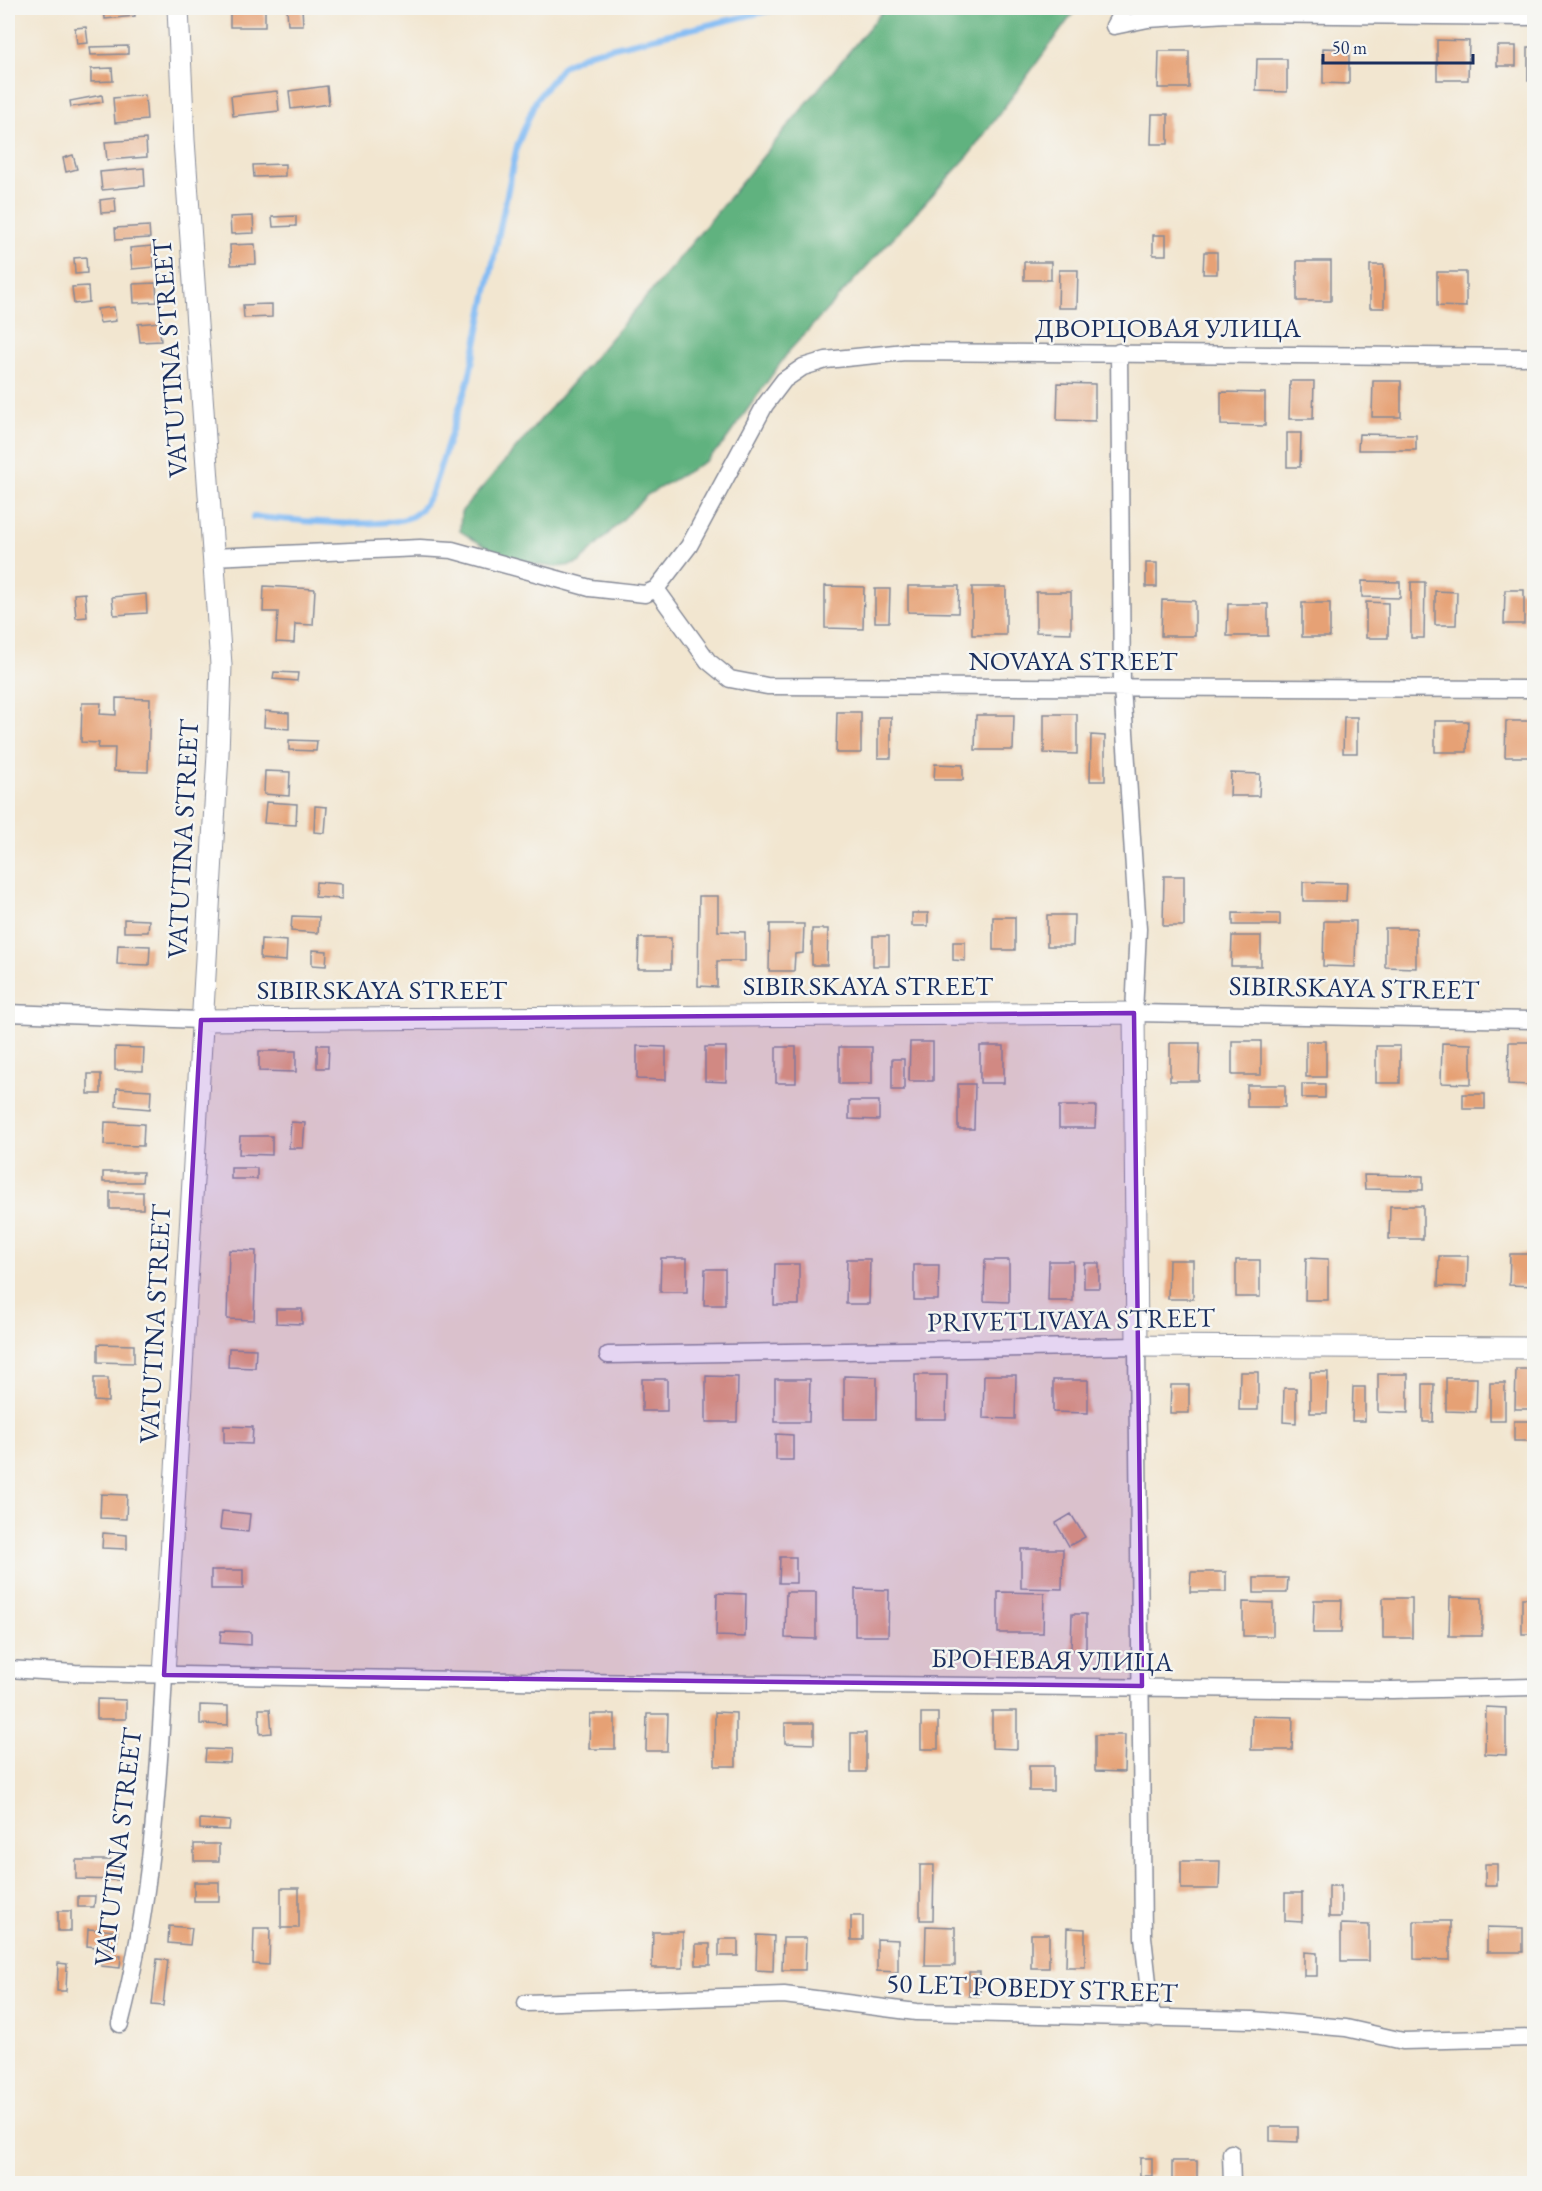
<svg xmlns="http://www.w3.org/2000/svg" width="1542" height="2191" font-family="'EB Garamond',serif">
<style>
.forest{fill:#61b27f;stroke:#3e706e;stroke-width:1.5}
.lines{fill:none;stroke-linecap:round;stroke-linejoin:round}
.stream{stroke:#83bcf4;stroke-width:6}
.building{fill:#e6a174}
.minor-casing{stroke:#868a97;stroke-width:19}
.tertiary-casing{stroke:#868a97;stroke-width:23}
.minor{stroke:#fff;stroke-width:16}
.tertiary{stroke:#fff;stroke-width:21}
.marked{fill:#7b2cbf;fill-opacity:0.2;stroke:#7b2cbf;stroke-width:4.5;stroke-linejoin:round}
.labels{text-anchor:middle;stroke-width:5;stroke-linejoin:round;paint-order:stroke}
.street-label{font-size:27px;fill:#1b2f5e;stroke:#f6f6f2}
</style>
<rect width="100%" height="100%" fill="#f6f6f2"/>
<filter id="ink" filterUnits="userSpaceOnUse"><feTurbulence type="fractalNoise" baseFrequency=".0167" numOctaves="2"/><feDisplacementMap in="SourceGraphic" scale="12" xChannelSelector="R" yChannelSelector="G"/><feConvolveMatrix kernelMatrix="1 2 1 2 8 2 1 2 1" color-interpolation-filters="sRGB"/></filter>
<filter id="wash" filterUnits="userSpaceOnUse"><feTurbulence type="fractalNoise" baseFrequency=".008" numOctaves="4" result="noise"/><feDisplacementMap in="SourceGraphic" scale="24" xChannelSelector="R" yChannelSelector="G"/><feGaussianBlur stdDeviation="1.35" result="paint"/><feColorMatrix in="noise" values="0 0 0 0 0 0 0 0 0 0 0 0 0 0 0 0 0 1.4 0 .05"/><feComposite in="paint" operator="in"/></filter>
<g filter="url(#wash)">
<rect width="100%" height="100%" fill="#f2e6d0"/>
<path class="forest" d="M885,8H1077L969,155L789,351L723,444L706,461L647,495L580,562C546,577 490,552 460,531L461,512L672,267Z"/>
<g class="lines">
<path class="stream" d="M253,517C293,519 373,530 408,518C419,514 425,504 431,495L469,378L517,146L536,100L563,66L589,53L780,8"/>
</g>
<g id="blocks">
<path class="building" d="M104,8H134L135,16L105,19Z
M230,8H265V27H230Z
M287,8H302L303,25H288Z
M86,27L88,43L77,44L75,28Z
M1437,40L1469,41L1468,80H1437Z
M128,46V54L91,55L90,47Z
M1497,46H1516V66H1497Z
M1528,47H1534V81H1528Z
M1323,48L1349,49V84L1323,83Z
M1159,51H1189V88H1158Z
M1257,59H1287V92L1256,91Z
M112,68L113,81L91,82V69Z
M327,86L329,104L291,109L289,91Z
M277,91L279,111L233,116L231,96Z
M102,95L103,102L71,107L70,101Z
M145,95L147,120L115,123L113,98Z
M1152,114H1168V144H1151Z
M146,139L147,157L107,160L105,142Z
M73,155L77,169L66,172L63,158Z
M285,164V176L254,177L253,165Z
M144,168L145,186L102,190L100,172Z
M115,198L116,212L101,213L100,200Z
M253,216L254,233L231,234L230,217Z
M296,216V226L273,227L272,217Z
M149,226L150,238L116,240L115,228Z
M1153,235H1166V255H1153Z
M255,244L256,264L231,265L230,245Z
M152,246L154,267L132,269L130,248Z
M1204,252H1217V274H1203Z
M86,257L87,273L75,274L74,258Z
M1297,261H1331V301H1297Z
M1024,262H1051V280H1024Z
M1370,265H1384V308H1370Z
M1059,270H1078L1077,308H1058Z
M1437,272H1466V307L1437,306Z
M156,283L157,302L134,303L133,284Z
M88,286L89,302L74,304L72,287Z
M272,304V317L244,318L243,305Z
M114,307L116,321L100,323L97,309Z
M159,322L161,341L140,342L138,324Z
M1290,381H1314L1313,419H1289Z
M1373,381H1401V417H1372Z
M1058,383L1095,384V421L1057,420Z
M1221,392L1265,393V426L1221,425Z
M1287,433H1301L1300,467H1287Z
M1359,434L1416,435V450H1358Z
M1146,563H1157V587H1146Z
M1362,581L1400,582V598L1362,597Z
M1411,582H1425L1424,638H1411Z
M264,586L315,589L313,625L295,624L294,643L276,642L278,612H263Z
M825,586L864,587L863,629L825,628Z
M908,586H959L958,613L908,612Z
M972,587H1006V635H972Z
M875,589H890L889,622H875Z
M1505,590H1524V624H1504Z
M1435,591L1457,592L1456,625H1435Z
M1036,592H1071V633L1036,632Z
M85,593L87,617L76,618L74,594Z
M146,594L147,613L114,615L112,597Z
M1162,600L1195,601V636H1161Z
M1366,602L1388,603V638H1366Z
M1302,603H1330V637H1302Z
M1228,604H1268V636H1227Z
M274,672L298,673L297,681L273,679Z
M116,698L150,699L148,772L114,771L115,748H98L99,743L81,742L82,703H101L100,714L116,715Z
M265,711L289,713V729L264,727Z
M837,712H861V753H836Z
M1044,714H1077V754L1044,753Z
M976,715H1014L1013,750H975Z
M878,717H891V758H878Z
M1344,717H1357V753H1343Z
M1435,721H1468L1467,752H1435Z
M1506,721H1534V757H1505Z
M1091,735L1105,736V781H1090Z
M289,740L317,741L316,751L289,750Z
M935,764L963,765V780H934Z
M265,771L290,772L289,796L264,794Z
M1231,773L1260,774L1259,796H1230Z
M266,802L297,804L296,825L264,823Z
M315,806L327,807L325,833L314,832Z
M1164,876H1184V926H1163Z
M316,882L342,884V899L315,897Z
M1303,882L1347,883L1346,901H1303Z
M699,896H718V931L745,932V961H717V987L698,986Z
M912,913H928V926H912Z
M1233,913L1280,914V925H1233Z
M1047,915H1074L1073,946H1047Z
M292,916L319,917L318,933L291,931Z
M993,917H1015V950H993Z
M124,919L149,920L148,932H124Z
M1324,921H1356L1355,967L1323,966Z
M770,924H804L803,953L795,954L794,971H769Z
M1385,928H1416V968L1385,967Z
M812,929H828L827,965H812Z
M873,936H889V966H873Z
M1232,936H1261V966H1231Z
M639,938H671V969H638Z
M261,939L287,941L286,961L260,959Z
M953,942H965V961L953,960Z
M118,945L150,946L149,965L117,964Z
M312,950L327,951L326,966L312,965Z
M1232,1041H1261V1075H1232Z
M1306,1041H1326V1077H1306Z
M910,1042H933V1081H909Z
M1509,1042H1531L1530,1085L1508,1084Z
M1170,1043H1200L1199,1081H1170Z
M1442,1043L1471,1044V1084L1441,1083Z
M317,1045H329L328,1068H317Z
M637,1046L666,1047V1080L637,1079Z
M980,1046H1004V1083H980Z
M1376,1046H1400V1083H1376Z
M115,1047L144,1048L143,1071L115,1070Z
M705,1047H726V1082L705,1081Z
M776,1047H796V1083H776Z
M839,1047H872V1084H839Z
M259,1051H296V1072L259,1071Z
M892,1059H904V1090H892Z
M88,1074H101V1094H88Z
M958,1084H975L974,1129H958Z
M1302,1084H1325V1098H1302Z
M1247,1085H1285V1107H1247Z
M117,1088L151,1090L150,1109L116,1106Z
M1463,1094H1485V1109H1463Z
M849,1101H879V1120L849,1119Z
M1059,1106H1096L1095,1128H1059Z
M105,1122L144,1124L143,1146L104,1145Z
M291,1122L305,1123L303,1148H289Z
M240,1136H272V1155L239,1154Z
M231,1168H257V1179H231Z
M103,1172H143L142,1182H103Z
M1364,1175L1423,1176V1190L1365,1189Z
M110,1192H143V1209H110Z
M1390,1206H1423V1239H1389Z
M229,1250L256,1251L254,1320L227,1319Z
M1510,1254H1534V1286L1509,1285Z
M1439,1256H1468L1467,1287L1438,1286Z
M661,1258H687V1292H660Z
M1306,1258L1328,1259V1300H1305Z
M847,1259H870L869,1304H846Z
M985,1260H1009V1302L984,1301Z
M1169,1260H1193V1299H1168Z
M1236,1260H1260V1297H1236Z
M1049,1261H1073V1301H1048Z
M1084,1263H1099V1288H1084Z
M775,1264H799V1305H774Z
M914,1265H939L938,1300H914Z
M705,1269H725V1305H704Z
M276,1309H302V1324L276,1323Z
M98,1344L134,1345V1363L98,1362Z
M229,1348L256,1349L255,1368L228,1367Z
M1516,1369H1534L1533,1409H1515Z
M1240,1372H1258V1410H1239Z
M1310,1372H1328L1327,1413H1310Z
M1378,1374H1408V1413L1378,1412Z
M915,1375H947L946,1419H915Z
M984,1375H1016L1015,1419L983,1418Z
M706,1376L738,1377L737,1422H706Z
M844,1376L877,1377V1419H844Z
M94,1378H108V1402L94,1401Z
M1446,1378H1477L1476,1412L1446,1411Z
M642,1379H667V1411H642Z
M775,1379H810L809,1422H775Z
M1053,1380H1088V1413L1053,1412Z
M1490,1383H1505V1421H1490Z
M1423,1384H1434L1433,1422H1423Z
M1171,1385H1189V1413H1170Z
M1353,1387H1365V1421H1352Z
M1284,1388H1296V1423L1283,1422Z
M1514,1421H1534V1441H1514Z
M224,1426L253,1427L252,1444L224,1443Z
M776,1434L793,1435V1460H776Z
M101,1494L127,1495L126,1519L100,1518Z
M222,1511L250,1514L248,1532L220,1529Z
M1071,1514L1085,1537L1069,1546L1056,1523Z
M103,1533L127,1535V1549L102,1548Z
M1021,1549H1063L1062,1589L1021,1588Z
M780,1557H796V1583H779Z
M211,1570H243V1589H211Z
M1191,1572H1226V1592H1190Z
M1254,1578H1288L1287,1593H1254Z
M855,1589L889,1590L888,1636H855Z
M786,1592H816V1639L785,1638Z
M998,1592L1044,1593L1043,1633H998Z
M717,1593L746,1594L745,1637L716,1636Z
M1450,1597L1482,1598V1636H1449Z
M1383,1598H1412V1638H1383Z
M1522,1598H1534V1634H1522Z
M1314,1600H1342L1341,1633H1313Z
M1243,1602L1273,1603V1636H1243Z
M1072,1614H1086V1650H1071Z
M221,1631L251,1632V1645L220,1643Z
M97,1699L126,1700V1719H97Z
M200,1705L228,1706V1725L200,1724Z
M1486,1707L1506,1708V1755L1485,1754Z
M259,1709H270L272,1733L260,1734Z
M992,1711H1017V1749L992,1748Z
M715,1712L736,1713V1766H715Z
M921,1713H938V1749H921Z
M590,1714H615V1749H589Z
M647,1714H668L667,1751H646Z
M1252,1716L1293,1717L1292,1750H1251Z
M785,1723H814V1744L785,1743Z
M851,1733H866V1772H851Z
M1095,1735H1125L1124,1772L1095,1771Z
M206,1749L231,1750L230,1763L205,1762Z
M1029,1766H1053V1791H1029Z
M200,1819L230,1821L229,1830L200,1829Z
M194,1844H219V1861H194Z
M76,1860H120V1880L76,1879Z
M1181,1861H1220L1219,1889H1181Z
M1485,1864H1497V1886H1485Z
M920,1865H934L933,1920H920Z
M194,1882H219V1901H194Z
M1329,1886H1341V1917H1329Z
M281,1888H299V1928H281Z
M1285,1893H1302V1922L1285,1921Z
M78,1896H95L94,1907H78Z
M58,1911H71V1931H58Z
M851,1916H863V1940H851Z
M1414,1921H1450V1960L1414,1959Z
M1341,1924L1369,1925V1961H1341Z
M169,1926L192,1928L190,1945L168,1943Z
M926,1926L955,1927V1966H925Z
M1487,1927L1523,1928V1952H1487Z
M254,1928H270L269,1965L253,1964Z
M1067,1928L1085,1929V1967H1066Z
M88,1929L118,1931L116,1949L87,1946Z
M653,1932H683V1968H652Z
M1031,1934H1049V1968H1031Z
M757,1935L774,1936L773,1971L756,1970Z
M783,1938H806L805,1970H782Z
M719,1939H738V1956H719Z
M877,1939L898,1940V1972L877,1971Z
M696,1944H710V1965H696Z
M1304,1952L1317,1953V1976H1304Z
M103,1954L121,1956L120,1968L101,1966Z
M157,1959L168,1960L163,2006L152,2005Z
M58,1963L67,1964L66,1991H57Z
M969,1972H980V1996H969Z
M1270,2127H1298V2142L1270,2141Z
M1140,2158H1152V2176H1140Z
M1172,2161H1197V2184H1172Z"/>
</g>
</g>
<g filter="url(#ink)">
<use href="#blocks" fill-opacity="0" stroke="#868a97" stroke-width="1.5"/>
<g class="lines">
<defs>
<path id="minor" d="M1114,26L1148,19L1227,14L1534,17
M1114,26L1124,8
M1119,352L1122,687L1138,929L1134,1013L1534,1020
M212,557L420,548L452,550L590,588L645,594L656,589L689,546L765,405L784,380L803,367L826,360L905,352L1534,357
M656,589L708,661L730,679L767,686L1534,689
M8,1013L201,1020
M608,1355L1137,1346L1143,1937L1152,2019
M8,1669L75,1673L568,1682L1392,1690L1534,1687
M526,2003L784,1995L916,2012L1253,2020L1346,2028L1403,2041L1534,2038
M120,2024C150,1909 158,1792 164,1675
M1231,2153L1232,2184"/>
<path id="tertiary" d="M201,1020L1134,1013L1137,1346L1534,1348
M164,1675L218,754L221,665L184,140L178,8"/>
</defs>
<use href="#minor" class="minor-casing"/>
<use href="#tertiary" class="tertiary-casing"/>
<use href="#minor" class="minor"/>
<use href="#tertiary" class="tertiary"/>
</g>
</g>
<path class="marked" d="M1134,1013L1142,1686L164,1675L201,1020Z"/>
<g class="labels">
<g class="street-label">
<text x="1168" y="337">ДВОРЦОВАЯ УЛИЦА</text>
<text transform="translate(170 358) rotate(-94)" y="9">VATUTINA STREET</text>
<text x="1073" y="670">NOVAYA STREET</text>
<text transform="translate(183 839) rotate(-87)" y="9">VATUTINA STREET</text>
<text x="868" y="995">SIBIRSKAYA STREET</text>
<text transform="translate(1354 988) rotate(1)" y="9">SIBIRSKAYA STREET</text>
<text x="382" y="999">SIBIRSKAYA STREET</text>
<text transform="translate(1071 1320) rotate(-1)" y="9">PRIVETLIVAYA STREET</text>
<text transform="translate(155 1324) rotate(-87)" y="9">VATUTINA STREET</text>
<text transform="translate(1052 1660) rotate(1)" y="9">БРОНЕВАЯ УЛИЦА</text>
<text transform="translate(118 1847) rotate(-83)" y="9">VATUTINA STREET</text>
<text transform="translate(1032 1988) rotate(2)" y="9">50 LET POBEDY STREET</text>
</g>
</g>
<rect width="1542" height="2191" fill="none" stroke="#f6f6f2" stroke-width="30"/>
<path d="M1323 54v9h150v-9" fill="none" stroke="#1b2f5e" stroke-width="3"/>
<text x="1332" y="54" font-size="18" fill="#1b2f5e" stroke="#f6f6f2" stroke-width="4.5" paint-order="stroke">50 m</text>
</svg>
